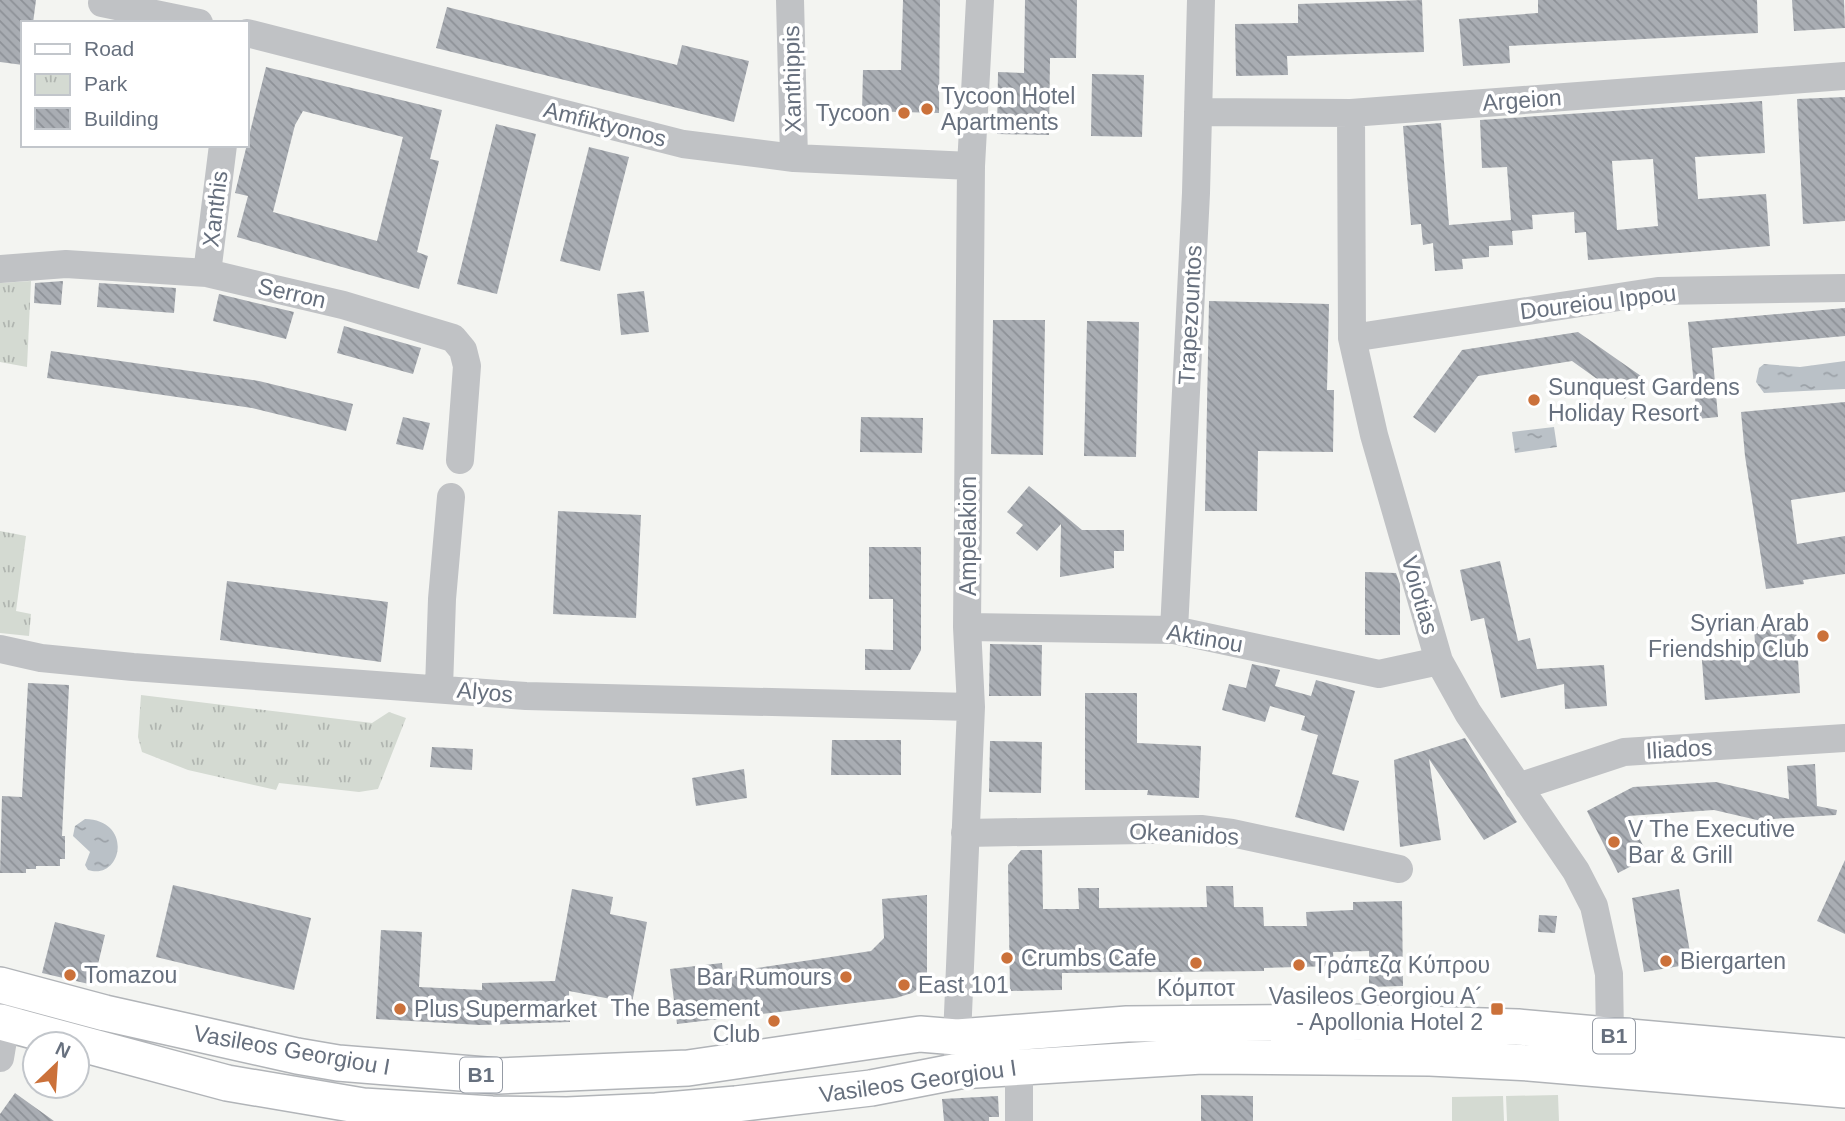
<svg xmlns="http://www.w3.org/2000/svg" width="1845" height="1121" font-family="Helvetica,sans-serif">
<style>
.park{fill:url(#park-tufts)}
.pitch{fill:#d4dad2}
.water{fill:url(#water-ripples)}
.building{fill:url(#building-back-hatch);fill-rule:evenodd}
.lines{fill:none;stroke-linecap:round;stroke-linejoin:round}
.major-casing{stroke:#b1b4b8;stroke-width:38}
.minor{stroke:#c0c2c5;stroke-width:28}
.major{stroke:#fff;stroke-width:35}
.poi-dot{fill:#cb713a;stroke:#fff;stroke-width:2.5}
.labels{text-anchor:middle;stroke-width:7;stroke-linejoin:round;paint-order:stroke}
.shield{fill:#fff;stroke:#959ba5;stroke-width:2}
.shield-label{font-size:21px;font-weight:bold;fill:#67707e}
.street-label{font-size:23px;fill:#67707e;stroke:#fff}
.poi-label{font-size:23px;fill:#67707e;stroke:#fff;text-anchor:start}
</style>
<defs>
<pattern id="park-tufts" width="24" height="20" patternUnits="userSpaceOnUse" patternTransform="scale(1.75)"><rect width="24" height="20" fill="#d4dad2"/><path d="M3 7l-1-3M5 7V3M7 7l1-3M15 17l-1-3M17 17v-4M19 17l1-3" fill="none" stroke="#b0b5b0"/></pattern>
<pattern id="water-ripples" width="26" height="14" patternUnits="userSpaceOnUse" patternTransform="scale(1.75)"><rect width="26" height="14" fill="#bac1c7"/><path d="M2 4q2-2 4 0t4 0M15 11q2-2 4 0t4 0" fill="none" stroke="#9ba1a7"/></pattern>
<pattern id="building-back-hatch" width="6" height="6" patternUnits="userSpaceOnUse" patternTransform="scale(1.75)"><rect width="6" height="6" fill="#a9adb3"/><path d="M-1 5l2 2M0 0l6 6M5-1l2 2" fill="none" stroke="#8d9197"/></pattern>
</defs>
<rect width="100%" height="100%" fill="#f3f4f1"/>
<path class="park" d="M31,281L27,367L0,362V283Z
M0,531L26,536L16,611L31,614L29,636L0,633Z
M141,695L372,723L389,712L406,718L378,789L359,792L279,783L276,790L188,770L142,752L138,737Z"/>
<path class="pitch" d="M1558,1095L1559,1121H1507L1506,1096Z
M1503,1096L1504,1121H1452V1097Z"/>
<path class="water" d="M1845,361V389L1764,393L1756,382L1759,368L1764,364L1800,367Z
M1554,427L1557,447L1515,453L1512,432Z
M85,819C134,820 122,881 88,870L85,865L90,852L73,836L75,826Z"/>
<path class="building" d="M0,0H36L33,23H23V65L0,62Z
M903,0H940L939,113L862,111L863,70H901Z
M1025,0H1077L1076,58H1050L1049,135L997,134L998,72L1024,73Z
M1422,0L1424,52L1287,56L1288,75L1236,76L1235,24L1298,23V4Z
M1538,0H1757L1758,33L1509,46L1510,63L1463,66L1459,19L1538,13Z
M1792,0H1844L1845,28L1794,31Z
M447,7L677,65L682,45L749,61L734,122L436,48Z
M266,67L442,110L430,159L439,161L417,252L428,256L419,289L237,237L248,196L235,193ZM303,111L403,137L377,241L273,212L295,125Z
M1092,74L1144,75L1142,137L1091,136Z
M1845,97V221L1803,224L1797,99Z
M1762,101L1765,153L1695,157L1698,199L1766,194L1770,246L1588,260L1586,232L1575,233L1574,212L1532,215L1533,229L1512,231L1513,245L1489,246V257L1462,259L1463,269L1435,271L1433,243L1423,245L1421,224L1411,225L1403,126L1441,123L1449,225L1511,220L1507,167L1482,168L1480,120ZM1653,159L1658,226L1617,230L1612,161Z
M496,124L536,134L497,294L457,284Z
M589,147L629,157L600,271L560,261Z
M63,281L61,305L34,303L35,283Z
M99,283L176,288L174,313L97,307Z
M644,291L649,332L621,335L617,294Z
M219,294L294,312L286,339L213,321Z
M1209,301L1329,304L1327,390H1334L1333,452L1258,451L1257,511H1205Z
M1845,308V336L1712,348L1718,417L1697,419L1688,322Z
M993,320H1045L1043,455L991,454Z
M1087,321L1139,322L1136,457L1084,456Z
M344,326L421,348L413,374L337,353Z
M1578,332L1641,376L1625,399L1572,361L1478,376L1435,433L1413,417L1462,350Z
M51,351L259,381L353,404L346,431L252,408L47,378Z
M1845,402V492L1791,500L1797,544L1845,536V574L1803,580L1804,584L1766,589L1745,456L1741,412Z
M403,417L430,423L423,450L396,444Z
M861,417L923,418L922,453L860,452Z
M1029,486L1082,530H1124V551H1114V568L1060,577L1061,524L1037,551L1016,533L1023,525L1007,512Z
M558,511L641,515L636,618L553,614Z
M869,547H921V650L910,670H865V649L893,650V599H869Z
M1500,561L1518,641L1530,638L1537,669L1604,665L1607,706L1565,709L1564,684L1501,698L1484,618L1471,621L1460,570Z
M1365,572L1396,573L1400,584V635H1365Z
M227,581L388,602L381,662L220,640Z
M1796,624L1800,693L1705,700L1701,648L1755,644L1754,627Z
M990,644L1042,645L1041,696H989Z
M1252,664L1280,670L1275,686L1311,696L1316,680L1355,691L1332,774L1359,781L1344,831L1295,817L1318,735L1301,730L1305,716L1270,706L1265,722L1222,710L1229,684L1246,688Z
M28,683L69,685L62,836H65V859H60V866H36V869H26V873H0L2,796L22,797Z
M1085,693H1137V743L1201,746L1199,798L1147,795L1148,790H1085Z
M1465,738L1517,822L1484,840L1429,759L1441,840L1400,847L1394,760Z
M832,740H901V775H831Z
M990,741L1042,742L1041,793L989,792Z
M432,747L473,749L472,770L430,767Z
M1815,764L1817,806L1837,810L1836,815L1771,819L1770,823L1714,810L1628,816L1649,857L1618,873L1587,811L1633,787L1716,782L1789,799L1787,766Z
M744,769L747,798L696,806L692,778Z
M1021,850H1042L1043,909H1079L1078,888H1099V908L1207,907L1206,886H1233L1234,907H1263L1264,926H1307L1306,912L1353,910V902L1402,901L1403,986L1369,987V951L1333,952L1334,966L1264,968V971L1062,973V990L1010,991L1008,865Z
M1845,860V934L1817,921Z
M173,885L311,918L294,990L156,957Z
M572,889L613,897L610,914L647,922L632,1003L569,991L570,1022L480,1025L376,1019L381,930L422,932L419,987L482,990V983L555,981Z
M1679,889L1692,964L1644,972L1632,898Z
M927,895V975L924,984L912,993L896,998L677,1024L670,969L722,963L723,973L871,951L884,938L882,899Z
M1539,915L1557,916L1555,933L1538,932Z
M55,922L105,935L93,985L42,973Z
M15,1093L54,1121H0V1114Z
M1201,1095L1253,1096V1121H1201Z
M998,1096L999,1117H989V1121H944L942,1099Z"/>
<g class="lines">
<defs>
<path id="major" d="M0,985L105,1013L297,1056L338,1063L498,1076L688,1068L920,1034L957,1037L1127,1024L1352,1022L1518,1027L1845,1056
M0,1022L227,1083L363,1106L492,1114L567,1115L656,1111L736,1104L871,1088L959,1071L1202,1056L1430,1058L1529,1063L1845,1090"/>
</defs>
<use href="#major" class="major-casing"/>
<path class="minor" d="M790,0L794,158
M102,3L199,23
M247,33L683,144L794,158L971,166
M1198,112L1351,113L1845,76
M1351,113L1352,338L1374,435L1439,661L1468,713L1576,871L1594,906L1609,974L1610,1036
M0,269L66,264L207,273L343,305L453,338L463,350L467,366L460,460
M207,273L223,145
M1352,338L1658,291L1845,288
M967,627L1174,630L1379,674L1439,661
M1174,630L1196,193L1201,0
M0,649L41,658L133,667L526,696L971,707
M439,688L442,599L451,497
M1518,787L1624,752L1845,738
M965,833L1201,829L1232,833L1399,869
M958,1057L957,1037L971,707L967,627L971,166L980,0
M0,1058L9,1004
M1019,1067V1121"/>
<use href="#major" class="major"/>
</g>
<g class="poi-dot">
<circle cx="927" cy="109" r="7"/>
<circle cx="904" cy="113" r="7"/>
<circle cx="1534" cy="400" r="7"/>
<circle cx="1823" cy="636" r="7"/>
<circle cx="1614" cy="842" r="7"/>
<circle cx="1007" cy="958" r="7"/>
<circle cx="1666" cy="961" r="7"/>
<circle cx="1196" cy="963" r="7"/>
<circle cx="1299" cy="965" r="7"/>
<circle cx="70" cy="975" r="7"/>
<circle cx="846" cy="977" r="7"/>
<circle cx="904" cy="985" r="7"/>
<circle cx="400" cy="1009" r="7"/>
<rect x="1490" y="1002" width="14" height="14" rx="3.5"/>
<circle cx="774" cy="1021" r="7"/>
</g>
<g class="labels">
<g class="shield">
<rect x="1593" y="1018.5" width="42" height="35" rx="5"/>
<rect x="460" y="1057.5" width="42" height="35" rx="5"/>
</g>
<g class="shield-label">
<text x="1614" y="1043">B1</text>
<text x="481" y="1082">B1</text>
</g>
<g class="street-label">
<text transform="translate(792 79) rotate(-91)" y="8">Xanthippis</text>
<text transform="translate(1522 100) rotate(-4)" y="8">Argeion</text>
<text transform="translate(605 124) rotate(14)" y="8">Amfiktyonos</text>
<text transform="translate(215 209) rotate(-83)" y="8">Xanthis</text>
<text transform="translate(292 293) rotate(13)" y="8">Serron</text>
<text transform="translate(1598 302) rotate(-7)" y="8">Doureiou Ippou</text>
<text transform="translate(1190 315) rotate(-87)" y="8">Trapezountos</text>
<text transform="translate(968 536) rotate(-90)" y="8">Ampelakion</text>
<text transform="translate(1420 595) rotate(74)" y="8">Voiotias</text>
<text transform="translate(1205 638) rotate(10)" y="8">Aktinou</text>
<text transform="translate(485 692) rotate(5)" y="8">Alyos</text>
<text transform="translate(1679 749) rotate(-3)" y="8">Iliados</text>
<text transform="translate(1184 834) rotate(3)" y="8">Okeanidos</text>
<text transform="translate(292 1050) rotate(10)" y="8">Vasileos Georgiou I</text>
<text transform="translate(918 1081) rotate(-8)" y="8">Vasileos Georgiou I</text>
</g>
<g class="poi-label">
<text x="941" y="104">Tycoon Hotel<tspan x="941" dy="26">Apartments</tspan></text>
<text x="890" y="121" text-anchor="end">Tycoon</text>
<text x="1548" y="395">Sunquest Gardens<tspan x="1548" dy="26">Holiday Resort</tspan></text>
<text x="1809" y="631" text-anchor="end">Syrian Arab<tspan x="1809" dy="26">Friendship Club</tspan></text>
<text x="1628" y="837">V The Executive<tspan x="1628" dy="26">Bar &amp; Grill</tspan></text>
<text x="1021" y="966">Crumbs Cafe</text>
<text x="1680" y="969">Biergarten</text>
<text x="1313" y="973">Τράπεζα Κύπρου</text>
<text x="84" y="983">Tomazou</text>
<text x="832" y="985" text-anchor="end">Bar Rumours</text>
<text x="918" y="993">East 101</text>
<text x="1196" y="996" text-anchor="middle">Κόμποτ</text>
<text x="1483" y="1004" text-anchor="end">Vasileos Georgiou A´<tspan x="1483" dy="26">- Apollonia Hotel 2</tspan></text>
<text x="760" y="1016" text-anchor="end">The Basement<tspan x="760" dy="26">Club</tspan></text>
<text x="414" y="1017">Plus Supermarket</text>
</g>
</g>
<rect x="21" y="21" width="228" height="126" fill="#ffffff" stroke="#c2c6cb" stroke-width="2"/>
<rect x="35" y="44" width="35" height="10" fill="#ffffff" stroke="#c2c6cb" stroke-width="2"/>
<text x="84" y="56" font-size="21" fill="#67707e">Road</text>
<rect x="35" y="74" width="35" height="21" fill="url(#park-tufts)" stroke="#c2c6cb" stroke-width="2"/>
<text x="84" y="91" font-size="21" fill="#67707e">Park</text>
<rect x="35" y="108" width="35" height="21" fill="url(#building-back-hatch)" stroke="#c2c6cb" stroke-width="2"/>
<text x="84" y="126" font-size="21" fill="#67707e">Building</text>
<g transform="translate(56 1065) rotate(25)"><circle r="33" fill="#ffffff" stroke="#c2c6cb" stroke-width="2"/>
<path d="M0-5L12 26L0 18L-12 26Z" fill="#cb713a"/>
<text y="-10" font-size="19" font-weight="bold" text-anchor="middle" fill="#67707e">N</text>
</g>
</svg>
